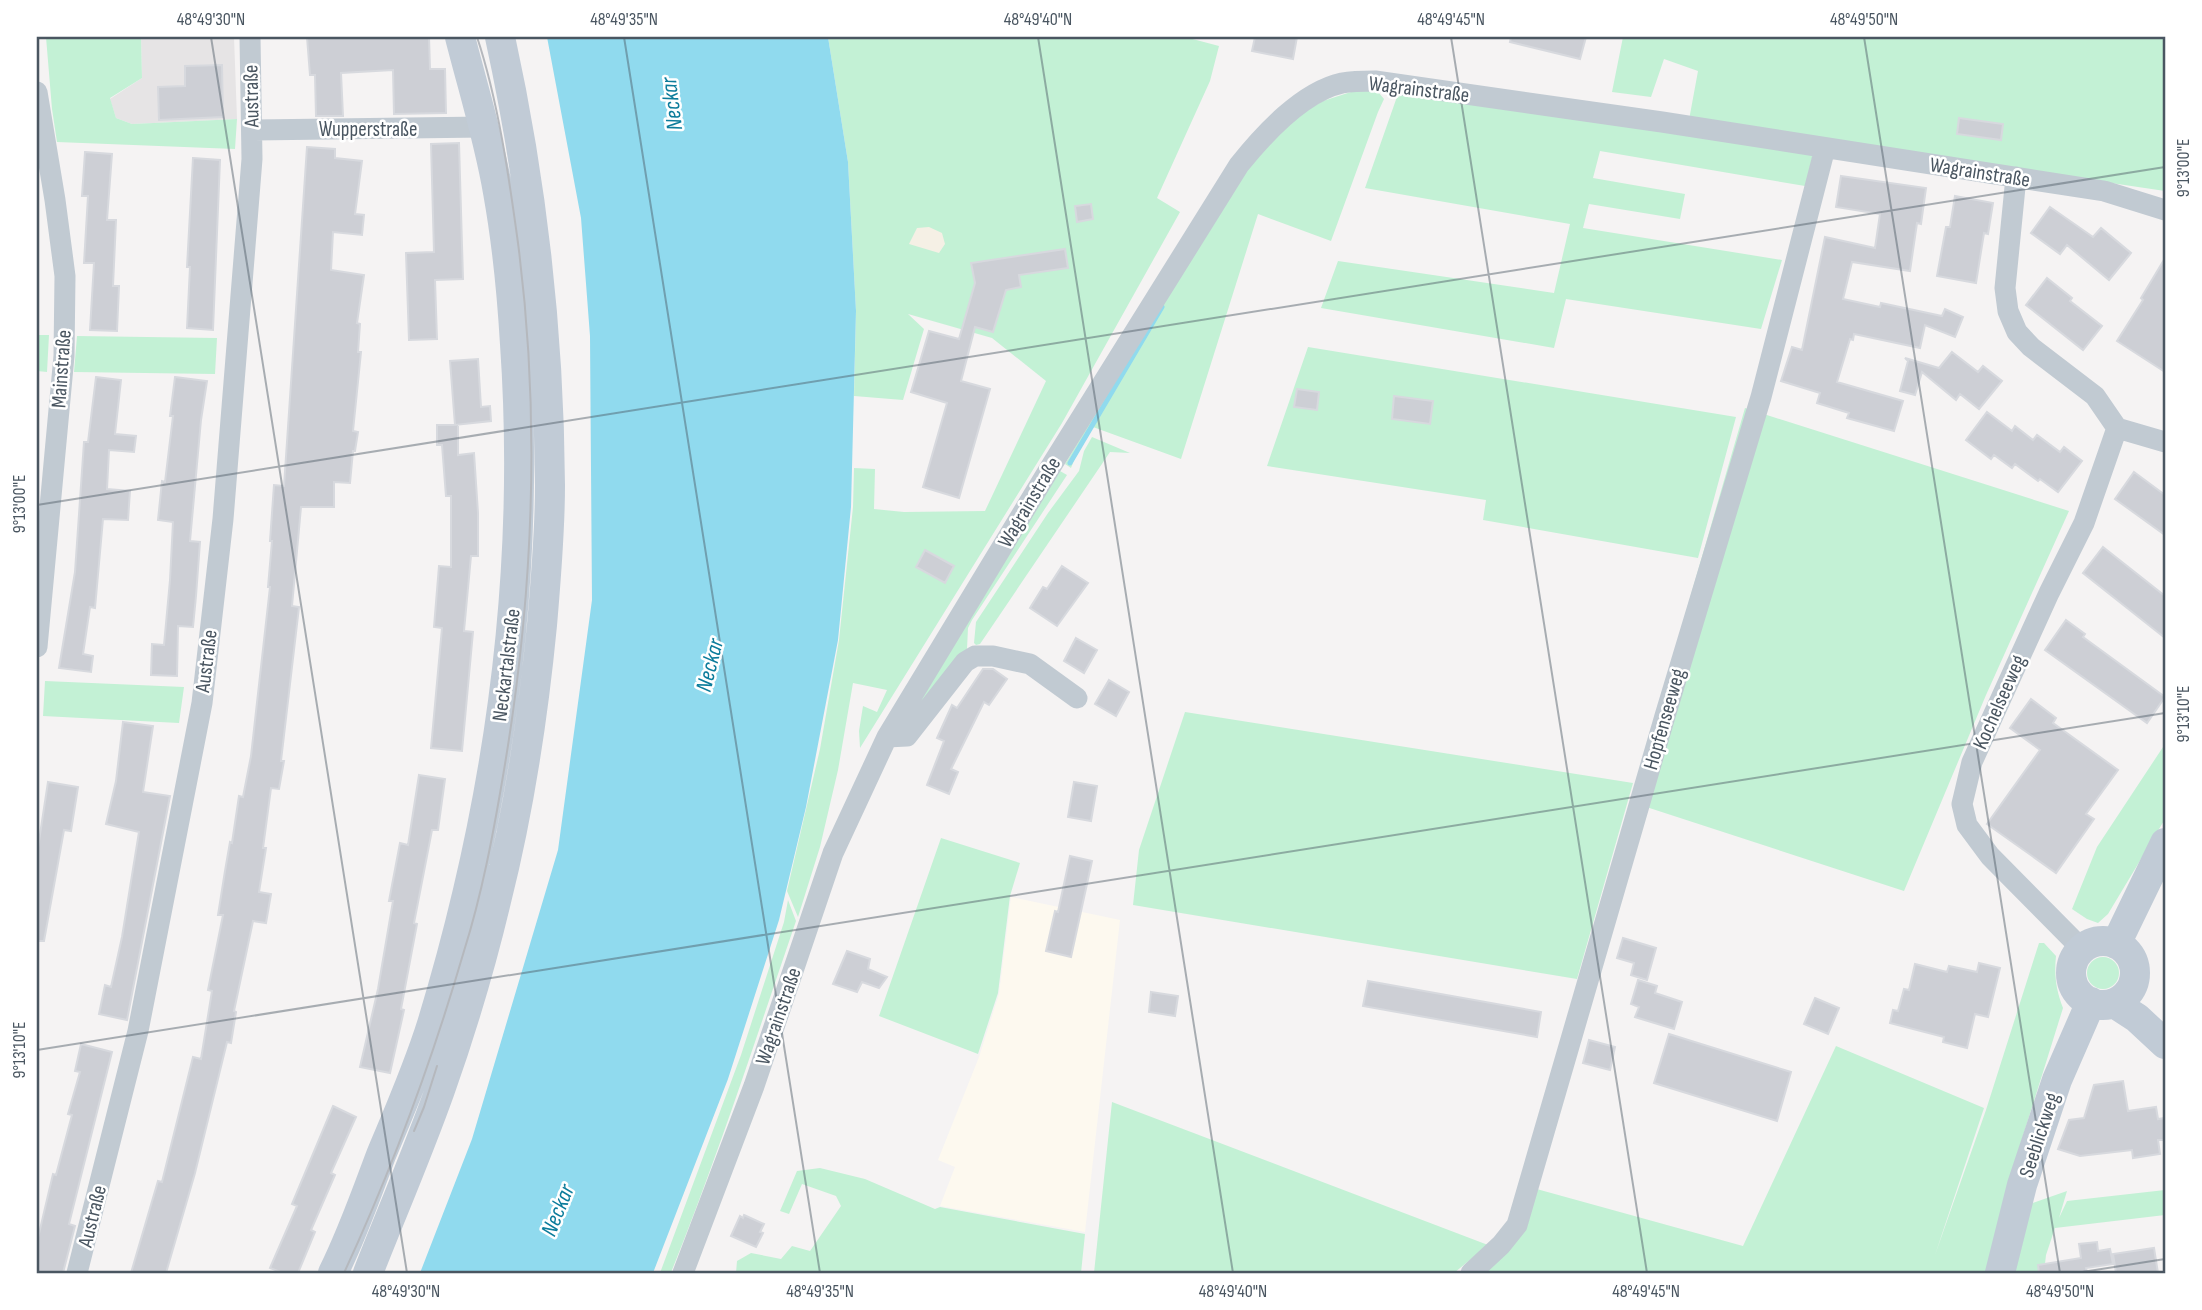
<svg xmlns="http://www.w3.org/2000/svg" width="2202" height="1310" font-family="'Sofia Sans Condensed',sans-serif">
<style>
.commercial{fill:#fdf9ef}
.education{fill:#e6e4e5}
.green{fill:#c3f1d5}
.sand{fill:#f5f0e5}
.water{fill:#90daee}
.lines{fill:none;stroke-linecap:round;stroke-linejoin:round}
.stream{stroke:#90daee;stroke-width:5}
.building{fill:#cdcfd5;stroke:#d7d9de;stroke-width:2}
.street{stroke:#c1cad2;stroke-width:21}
.secondary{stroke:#c1cbd6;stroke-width:30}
.tram{stroke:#b5b8bd;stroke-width:2}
.ticks{fill:none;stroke:#4a5661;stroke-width:2;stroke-opacity:0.45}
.labels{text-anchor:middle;stroke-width:5;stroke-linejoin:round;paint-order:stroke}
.street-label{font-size:21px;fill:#4a5661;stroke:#fff}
.water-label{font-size:23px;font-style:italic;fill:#0c7c9b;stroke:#fff}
.neatline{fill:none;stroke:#4a5661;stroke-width:2.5}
.ticks-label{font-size:18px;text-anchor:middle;fill:#4a5661}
</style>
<rect width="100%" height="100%" fill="#f5f3f3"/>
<path class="commercial" d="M1011,897L1120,920L1085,1232L940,1206L955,1167L938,1160L979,1057L999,994Z"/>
<path class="education" d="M141,37H234L237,119L132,124L116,118L110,99L142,78Z"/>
<path class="green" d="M46,37H141L142,78L110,98L116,118L132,124L237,119L235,149L57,142L52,109Z
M828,37H1185L1219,46L1210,81L1157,198L1180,212L1062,423L860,748L859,731L863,706L877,712L887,690L853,683L838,770L820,847L798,917L787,891L820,749L839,640L853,507L854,468L875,469L874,509L904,512L985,511L1046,381L992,338L908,314L924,329L903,400L854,396L856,311L848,162Z
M1623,37H2165V191L1689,120L1698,71L1664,59L1651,97L1612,92Z
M1371,89L1379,93L1384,99L1378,112L1331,241L1258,214L1181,459L1093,427L1078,450L1071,468L1065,464L1239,175L1295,117L1323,101L1354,91Z
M1399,91L1813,155L1805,186L1600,151L1593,178L1685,194L1680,219L1589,204L1583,228L1782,260L1761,329L1566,299L1554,348L1321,308L1338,261L1554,293L1570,224L1365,188Z
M37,335H49L47,372L37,371Z
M77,336L217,338L215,374L74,372Z
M1308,347L1736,417L1698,558L1483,520L1486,500L1267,466Z
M1745,408L2069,511L1986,695L1904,891L1631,802Z
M1092,437L1130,453L1110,452L980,644L976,645L974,643L976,622L1048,513L1079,471L1084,451Z
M1060,471L1067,475L972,620L968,628L967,649L905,724Z
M45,681L184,687L179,723L43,716Z
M1185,712L1633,783L1577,979L1133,905L1139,850Z
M2165,744V819L2108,914L2098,923L2087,919L2072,909L2097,847Z
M941,838L1020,863L1010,896L998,993L978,1054L879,1016Z
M788,900L796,921C756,1038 718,1156 672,1270L671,1273H660L741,1055L784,922Z
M2039,943H2044L2056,956C2054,975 2056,990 2063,1008L2013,1168L1987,1273H1481L1533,1188L1743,1246L1836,1046L1984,1108L1935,1255L1986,1110Z
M2087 973a16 16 0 1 1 32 0a16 16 0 1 1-32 0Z
M1112,1102L1488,1245L1454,1273H1094Z
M820,1168L865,1179L935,1209L940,1207L1085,1234L1081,1273H736L737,1261L751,1253L781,1259L792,1246L810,1251L841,1206L836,1196L802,1184L789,1214L780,1211L797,1171Z
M2165,1190V1215L2055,1228L2046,1255L2044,1273H2012L2030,1204L2067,1191L2059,1218L2067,1201Z"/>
<path class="sand" d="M929,227L942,233L945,244L939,253L909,244L917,228Z"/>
<path class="water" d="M547,37H828L848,162L856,311L851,507L838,640L806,807L779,920L728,1079L653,1273H420L472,1139L558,850L592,600L590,336L581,218Z"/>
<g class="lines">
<path class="stream" d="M1070,463L1162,307"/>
</g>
<path class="building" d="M307,37H429L430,69H445L446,113L394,114L393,70L341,73L343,116H316L315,75H310Z
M1255,37H1297L1293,59L1252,51Z
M1511,37H1586L1580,59L1510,42Z
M222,65L223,117L159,120L158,87L185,86V66Z
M1959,118L2003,124L2001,140L1957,134Z
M459,143L463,279L435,280L437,339L409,340L406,253L434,252L431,144Z
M307,147L335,149V158L362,161L355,214L364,215L362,235L333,232L331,270L364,275L357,323L360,324L358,352H361L353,431L358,432L355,451H353L350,483L334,482V507H301L292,606L299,607L281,761H284L279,789L271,788L263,848H266L259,892L271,894L266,923L253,921L234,1011L236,1012L231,1043L227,1042L195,1173L166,1273H131L158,1181L162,1182L193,1057L201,1059L212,991L208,990L223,915H218L225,871L230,842L232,843L239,796L243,797L251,756L270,587H268L272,541H270L274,485L284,486Z
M85,152L112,154L107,220H116L113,286H119L117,331L90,330L94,263H84L88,196H82Z
M193,158L220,160L213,330L187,328L190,267H187Z
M1841,176L1926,188L1921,224L1917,223L1910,271L1852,262L1843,299L1880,307L1881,303L1942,316L1945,309L1963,317L1955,337L1925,325L1920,348L1854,334L1853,340L1850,339L1837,382L1903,401L1894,431L1847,418L1849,413L1817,403L1820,393L1781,381L1792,347L1802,350L1825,237L1875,248L1880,214L1836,207Z
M1955,196L1993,203L1988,234L1984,233L1976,283L1937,276L1946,227H1950Z
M1091,204L1093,219L1077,222L1075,206Z
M2050,207L2093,237L2101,228L2131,253L2109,280L2067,245L2060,254L2031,233Z
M1065,249L1068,268L1019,275L1021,287L1006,290L993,332L975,327L961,381L990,389L959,498L923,487L947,403L911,392L929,331L959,339L975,283L971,263Z
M2165,258V372L2117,341L2143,300L2141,298Z
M2047,278L2072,298L2070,301L2102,326L2083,350L2026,305Z
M1952,352L1978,372L1983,366L2002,381L1979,409L1960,394L1956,400L1922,372L1915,395L1900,391L1908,361L1905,358L1939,368Z
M478,359L481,407L490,406L491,421L455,425L450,361Z
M96,377L121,380L115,434L136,436L134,452L109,450L107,489L130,491L128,520L103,519L95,608L90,607L83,654L93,656L91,672L59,668L75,572L84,442H88Z
M175,377L207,381L201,420L190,541L200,542L196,596L193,627L178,626L177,676L151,675L152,644L164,645L170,580L173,522L158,520L162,481L165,482L173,416H170Z
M1297,389L1319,392L1317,410L1294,407Z
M1394,396L1433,401L1430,424L1392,419Z
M1987,412L2012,431L2015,426L2033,440L2037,435L2060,452L2064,447L2082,461L2058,492L2040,479L2038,481L2015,464L2012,468L1994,455L1991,459L1966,440Z
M437,425H458V455L474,453L478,513V556H471L464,631L473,632L462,751L431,748L442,628L434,627L439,566L451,567V496H446L442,445H437Z
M2134,472L2165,495V535L2115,499Z
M2103,547L2165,596V638L2083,573Z
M925,550L954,566L945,583L916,567Z
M1062,566L1088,583L1057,626L1030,608L1043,587L1047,589Z
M2066,620L2085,634L2083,637L2165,697L2147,723L2045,650Z
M1076,638L1097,650L1084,673L1064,661Z
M983,669H993L1007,679L989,705L984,702L951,769L958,772L949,794L927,785L944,741L937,738L952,705L957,708Z
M1109,680L1129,692L1116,716L1095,704Z
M2031,699L2056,718L2053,723L2118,770L2086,814L2094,819L2056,873L1987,824L2040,750L2010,728Z
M123,722L153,726L143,792L170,796L127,1020L99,1014L105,985L111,987L122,937L139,832L106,824L116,781Z
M419,775L445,779L438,830H432L414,923L417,924L401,1009L404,1010L390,1073L360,1067L378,989L393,901H389L400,843L408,845Z
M48,782L78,787L71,831L64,830L44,941H37V854Z
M1074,782L1097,786L1091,821L1068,817Z
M1070,856L1092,861L1071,957L1046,951L1055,911L1058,912Z
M1623,938L1656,948L1647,980L1631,975L1634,963L1617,958Z
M847,951L870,959L868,969L887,977L879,988L862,982L857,992L833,984Z
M1979,963L2000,968L1988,1017L1975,1014L1967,1048L1943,1042L1944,1037L1890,1023L1893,1010L1898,1011L1904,989L1909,990L1915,964L1947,972L1949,966L1977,972Z
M1638,980L1657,986L1655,993L1682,1002L1674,1029L1635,1017L1639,1007L1631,1004Z
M1368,981L1541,1012L1537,1037L1363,1006Z
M1151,992L1178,996L1175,1016L1149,1012Z
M1815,998L1839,1008L1828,1034L1804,1024Z
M1669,1034L1791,1072L1777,1121L1654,1083Z
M1589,1040L1615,1047L1610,1070L1583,1063Z
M81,1044L112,1052L69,1224L75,1226L63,1273H37V1242L53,1174L56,1175L72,1115L68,1114L80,1072L75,1071Z
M2123,1081L2128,1111L2156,1107L2158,1119L2165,1118V1140H2158L2160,1154L2133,1158L2132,1150L2080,1156L2058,1149L2069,1120L2084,1118L2094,1085Z
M333,1106L356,1117L331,1173L335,1175L311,1230L315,1232L298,1273H283L270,1268L297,1206L292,1204Z
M744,1215L764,1224L760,1232L763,1233L756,1247L731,1236L740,1216L743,1218Z
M2097,1242L2098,1251L2110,1249L2113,1264L2086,1268L2087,1273H2039L2038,1265L2081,1258L2079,1244Z
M2154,1248L2158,1273H2116L2113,1254Z"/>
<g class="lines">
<path class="street" d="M37,92L55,200L65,276L64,356L37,647
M252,130L484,127
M2016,177L2005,288L2008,311L2017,332L2031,347L2095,396L2117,428L2165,442
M887,737L907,736L965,662L975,656H993L1030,664L1077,698
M2082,949L1990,856L1967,825L1962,804L1972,762L2049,593L2084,523L2117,428
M77,1273L138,1031L202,703L223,519L252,159L250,37
M683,1273L754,1086L833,853L887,737L1053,463L1239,165C1264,134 1302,92 1342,83C1353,81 1364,81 1375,81L1662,122L2104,191L2165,210
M1471,1273L1501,1245L1517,1225L1665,716L1761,397L1825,148"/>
<path class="secondary" d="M2071 973a32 32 0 1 1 64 0a32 32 0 1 1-64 0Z
M2116,944L2165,843
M2114,1003L2137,1018L2165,1044
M333,1273C352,1235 366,1195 381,1155C399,1112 418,1069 432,1024C499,804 531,574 515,344C512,293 507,242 498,192C489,139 473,88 460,37
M368,1273C392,1212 418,1152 440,1090C462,1028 481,964 496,901C519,810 533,718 542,625C546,579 550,531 550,485C549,335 532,183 500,37
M2000,1273L2022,1185L2057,1080L2091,1002"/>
<path class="tram" d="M414,1131L424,1107L437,1066
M344,1273C392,1169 432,1061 464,951C482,894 493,835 503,776C533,601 541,420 518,243C509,177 498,100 477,37"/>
</g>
<path class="ticks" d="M211,37L407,1273M624,37L820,1273M1038,37L1233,1273M1451,37L1647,1273M1864,37L2060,1273M37,505L2165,167M37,1050L2165,713M2076,1273L2165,1259"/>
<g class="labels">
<g class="street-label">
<text transform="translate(1419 89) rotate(7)" y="7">Wagrainstraße</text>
<text transform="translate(251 96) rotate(-91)" y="7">Austraße</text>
<text x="368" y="136">Wupperstraße</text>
<text transform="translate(1980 172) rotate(9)" y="7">Wagrainstraße</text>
<text transform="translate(61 369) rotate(-86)" y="7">Mainstraße</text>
<text transform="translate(1029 502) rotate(-59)" y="7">Wagrainstraße</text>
<text transform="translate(206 661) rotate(-83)" y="7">Austraße</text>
<text transform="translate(506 665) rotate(-83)" y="7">Neckartalstraße</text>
<text transform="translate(1999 702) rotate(-66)" y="7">Kochelseeweg</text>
<text transform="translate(1664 719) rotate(-74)" y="7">Hopfenseeweg</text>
<text transform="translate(778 1016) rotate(-71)" y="7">Wagrainstraße</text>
<text transform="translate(2039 1135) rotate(-72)" y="7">Seeblickweg</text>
<text transform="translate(92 1216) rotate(-76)" y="7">Austraße</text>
</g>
<g class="water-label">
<text transform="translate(671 104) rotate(-97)" y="8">Neckar</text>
<text transform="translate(709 665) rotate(-76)" y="8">Neckar</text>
<text transform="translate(557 1210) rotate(-68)" y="8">Neckar</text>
</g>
</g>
<rect width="2202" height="1310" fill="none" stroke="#ffffff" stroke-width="77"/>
<rect x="38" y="38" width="2126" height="1234" class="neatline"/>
<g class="ticks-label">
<text x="211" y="25">48°49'30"N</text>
<text x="624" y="25">48°49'35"N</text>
<text x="1038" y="25">48°49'40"N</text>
<text x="1451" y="25">48°49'45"N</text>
<text x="1864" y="25">48°49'50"N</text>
<text transform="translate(2183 168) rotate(-90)" y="6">9°13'00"E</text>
<text transform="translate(19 504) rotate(-90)" y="6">9°13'00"E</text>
<text transform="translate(2183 714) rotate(-90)" y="6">9°13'10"E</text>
<text transform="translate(19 1050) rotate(-90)" y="6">9°13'10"E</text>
<text x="406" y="1297">48°49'30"N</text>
<text x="820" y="1297">48°49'35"N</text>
<text x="1233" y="1297">48°49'40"N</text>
<text x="1646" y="1297">48°49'45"N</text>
<text x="2060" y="1297">48°49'50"N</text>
</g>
</svg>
